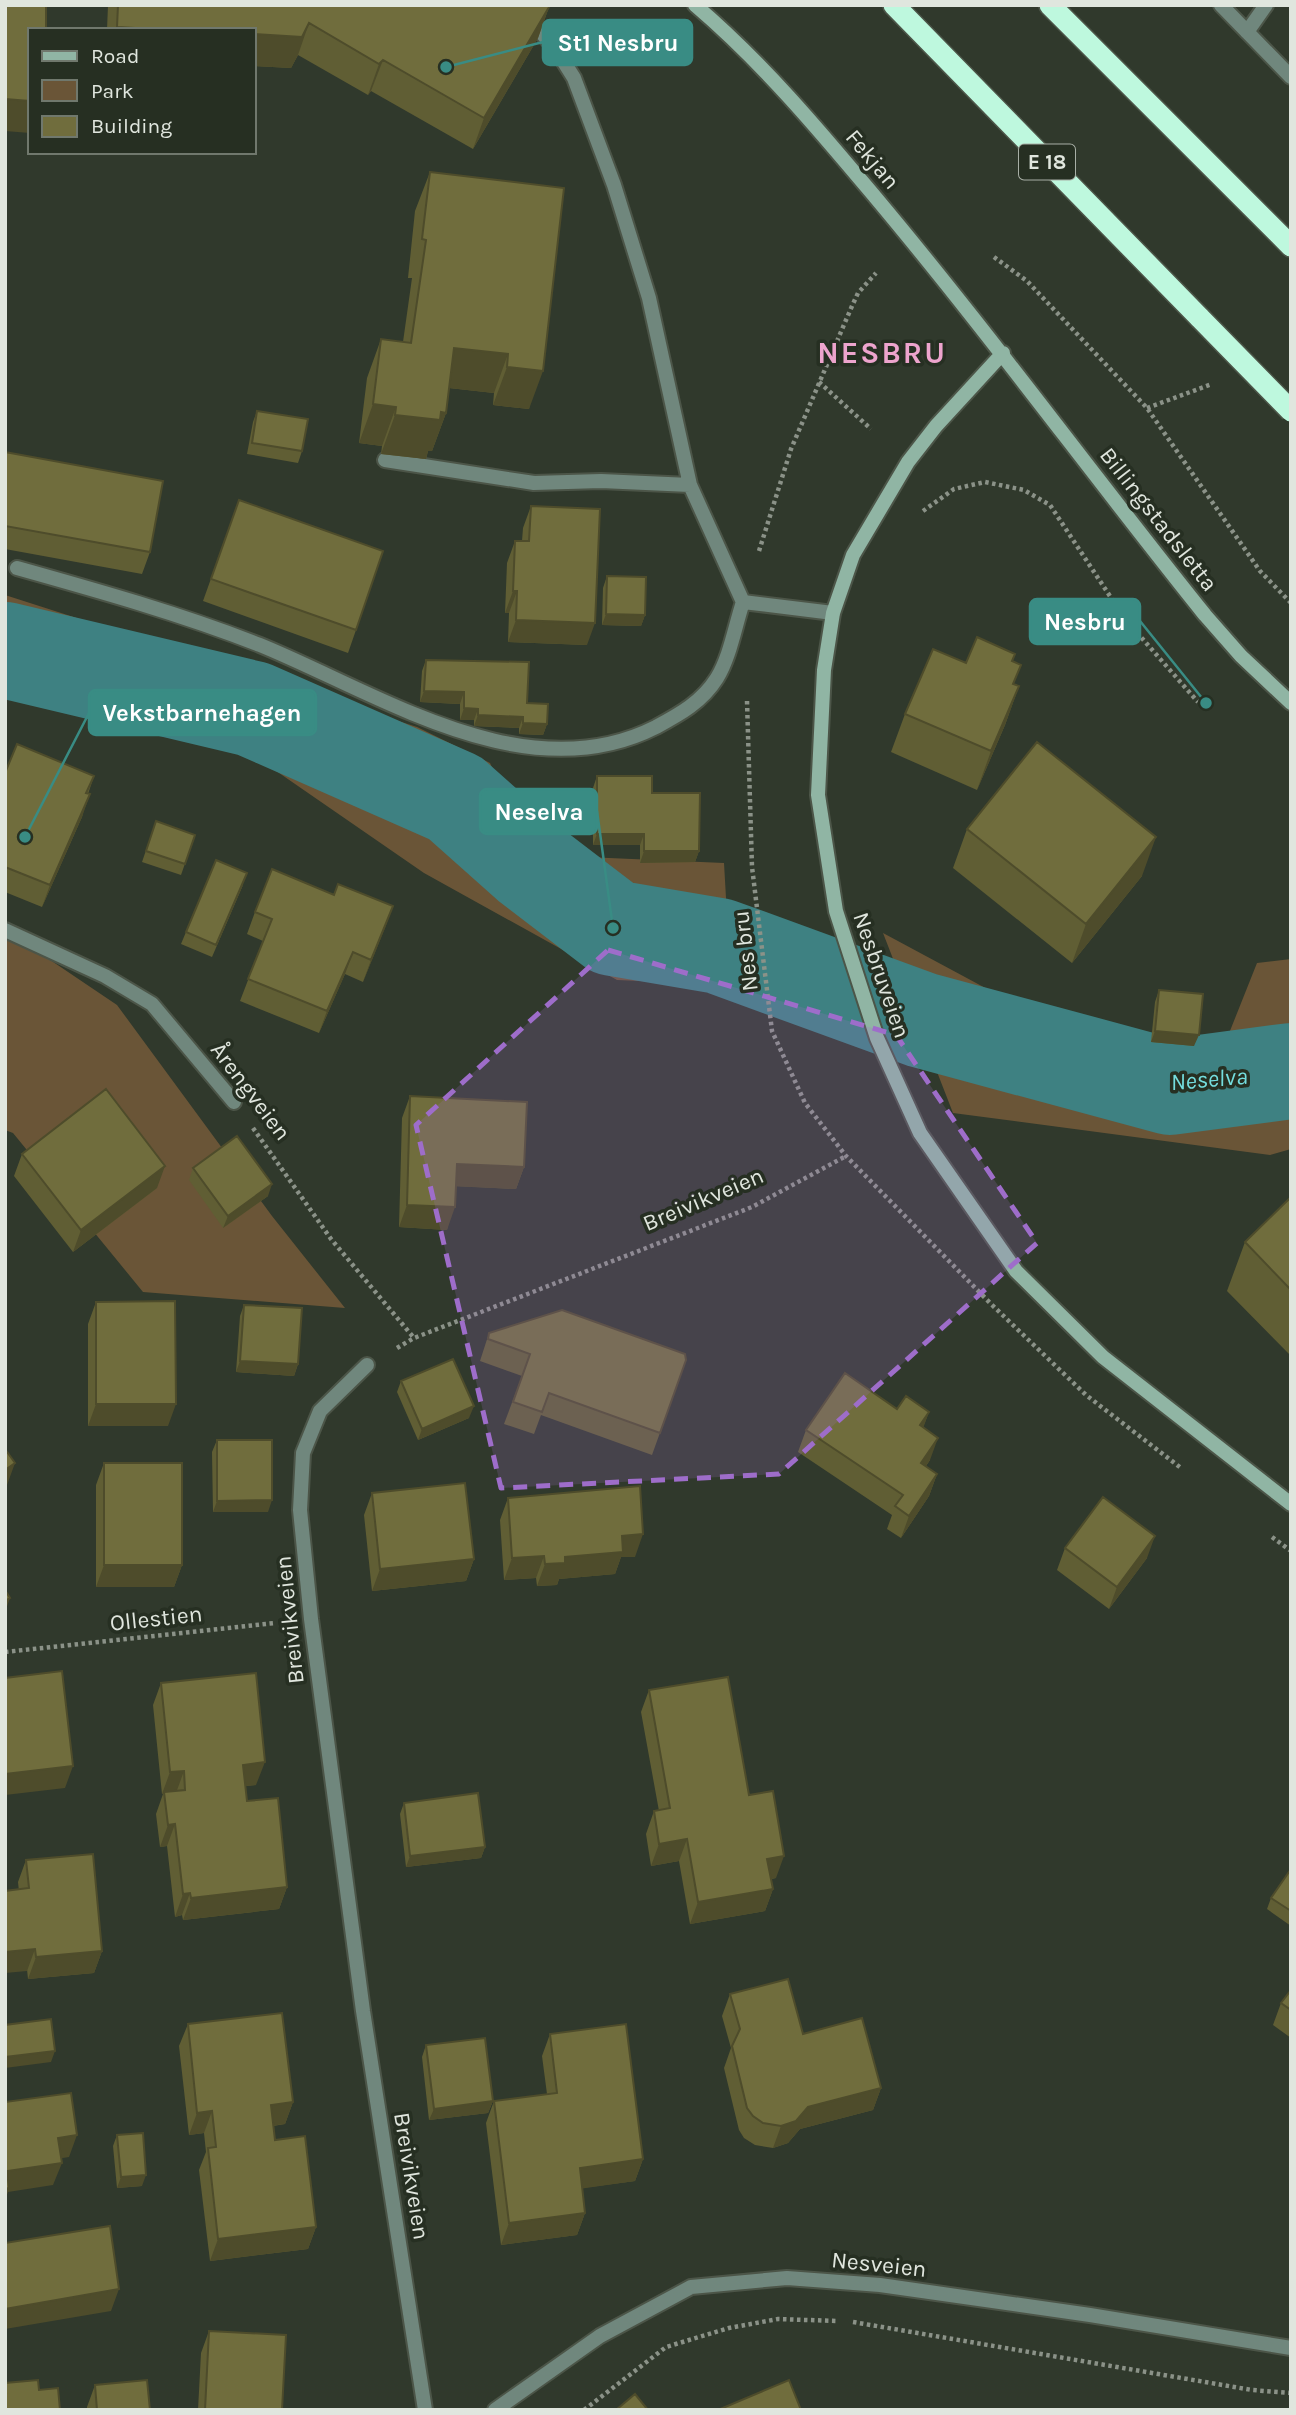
<svg xmlns="http://www.w3.org/2000/svg" width="1296" height="2415" font-family="Karla,sans-serif">
<style>
.green{fill:#6a5537}
.lines{fill:none;stroke-linecap:round;stroke-linejoin:round}
.river{stroke:#3e8182;stroke-width:96}
.lane-casing{stroke:#4c5548;stroke-width:18}
.street-casing{stroke:#4c5548;stroke-width:18}
.secondary-casing{stroke:#4c5548;stroke-width:18}
.highway-casing{stroke:#4c5548;stroke-width:24}
.path{stroke:#8b9288;stroke-width:4.5;stroke-dasharray:3.5 3.5;stroke-linecap:butt}
.lane{stroke:#70877d;stroke-width:14}
.street{stroke:#70877d;stroke-width:14}
.secondary{stroke:#90b5a4;stroke-width:14}
.highway{stroke:#bef8de;stroke-width:21}
.highway-bridge-casing{stroke:#4c5548;stroke-width:24;stroke-linecap:butt}
.highway-bridge{stroke:#bef8de;stroke-width:21}
.wall{fill:#605e34}
.shaded-wall{fill:#4e4c2b}
.building{fill:#706d3d;stroke:#4e4c2b;stroke-width:2}
.marked{fill:#9e6dca;fill-opacity:0.2;stroke:#9e6dca;stroke-width:5;stroke-dasharray:14 9;stroke-linejoin:round}
.labels{text-anchor:middle;stroke-width:7;stroke-linejoin:round;paint-order:stroke}
.shield{fill:#262f22;stroke:#a8afa6;stroke-width:2}
.shield-label{font-size:21px;font-weight:bold;fill:#e0e6de}
.street-label{font-size:23px;fill:#e0e6de;stroke:#262f22}
.water-label{font-size:24px;font-style:italic;fill:#74ddde;stroke:#262f22}
.district-label{font-size:30px;font-weight:bold;letter-spacing:2px;fill:#eda4cd;stroke:#262f22}
.leader{fill:none;stroke:#398c84;stroke-width:2.5}
.callout-dot{fill:#398c84;stroke:#262f22;stroke-width:2.5}
.callout{fill:#398c84;stroke:#398c84;stroke-width:2.5}
.callout-label{font-size:24px;text-anchor:middle;font-weight:bold;fill:#fff}
</style>
<rect width="100%" height="100%" fill="#30392c"/>
<path class="green" d="M5,595L417,727L490,763L502,789L543,820L586,857L724,863L731,985L617,980L424,873L240,746L144,707L5,682Z
M883,933L1028,1011L1159,1057L1220,1056L1257,963L1291,959V1149L1270,1155L953,1113Z
M5,938L31,947L117,1005L272,1216L345,1308L143,1292L13,1133L5,1130Z"/>
<g class="lines">
<path class="river" d="M5,650L253,709L455,798L528,863L613,928L719,946L922,1020L1170,1087L1291,1071"/>
<defs>
<path id="lane" d="M1221,5L1291,77
M1247,32L1266,5
M385,460L534,483L601,481L690,485
M17,568C99,591 181,614 260,645C380,694 526,793 656,727C680,714 702,702 717,678C730,657 735,626 743,602L690,485L649,298L614,185L574,78L557,51L518,5
M743,602L833,613"/>
<path id="street" d="M5,930L105,976L152,1004L234,1102
M367,1365L320,1411L303,1453L300,1510L311,1619L363,2011L425,2410
M495,2410L600,2336L691,2287L787,2278L880,2285L1090,2315L1291,2348"/>
<path id="secondary" d="M695,5C763,63 819,130 876,198C990,334 1094,477 1205,615L1241,656L1291,703
M1003,353L936,426L908,462L853,555L833,613L824,670L818,795L836,911L877,1038L920,1133L1016,1271L1103,1357L1291,1504"/>
<path id="highway" d="M894,5L1200,318
M1050,5L1291,246"/>
</defs>
<use href="#lane" class="lane-casing"/>
<use href="#street" class="street-casing"/>
<use href="#secondary" class="secondary-casing"/>
<use href="#highway" class="highway-casing"/>
<path class="path" d="M994,257L1027,281L1147,408L1260,571L1291,603
M819,382L871,429
M1147,408L1212,384
M923,511L954,489L985,482L1024,490L1050,505L1125,619L1198,702
M759,551L791,449L852,306L858,293L876,273
M747,701L752,867L772,1031L805,1103L846,1156L990,1303L1086,1395L1181,1468
M253,1128L331,1239L414,1338
M397,1348L414,1338L752,1207L846,1156
M1272,1537L1291,1551
M5,1652L275,1623
M853,2322L1252,2390L1291,2393
M584,2410L666,2347L729,2328L778,2319L837,2321"/>
<use href="#lane" class="lane"/>
<use href="#street" class="street"/>
<use href="#secondary" class="secondary"/>
<use href="#highway" class="highway"/>
<defs>
<path id="highway-bridge" d="M1200,318L1291,411"/>
</defs>
<use href="#highway-bridge" class="highway-bridge-casing"/>
<use href="#highway-bridge" class="highway-bridge"/>
</g>
<path class="wall" d="M108,5H546L549,7L538,38L473,149L371,91L368,95L298,55L291,68L254,66V30H107Z
M430,172L564,188L529,409L493,405L494,393L449,388L446,413L432,451H428L426,459L381,454L382,446L359,443L367,378L381,339L403,342L412,278H408L415,211Z
M257,411L302,451L298,463L247,454L253,422Z
M5,452L150,552L142,574L5,549Z
M239,500L356,630L348,653L203,601Z
M531,506L587,645L508,642L509,613H505L507,563L515,541H522L523,528Z
M607,576L645,615L641,626L602,625L603,588Z
M426,660L527,703L547,724L543,735L519,734V728L474,726V720H460V704L420,702L422,671Z
M1013,662L1014,684L1019,686L1005,725L977,790L891,752L905,714L966,663Z
M5,773L94,776L88,794L82,817L42,907L5,892Z
M597,776L652,793L699,851L695,862L640,863V845H593V788Z
M156,821L195,835L181,875L142,862Z
M967,829L1142,876L1072,963L953,868Z
M243,885L212,957L181,944L186,932Z
M334,895L393,906L363,982L345,974L319,1033L240,1001L263,941L247,934L255,912Z
M1159,990L1194,1046L1151,1042L1155,1002Z
M410,1096L524,1167L516,1189L456,1186L447,1230L399,1227L402,1118Z
M22,1154L157,1188L73,1252L14,1176Z
M193,1168L268,1196L223,1228L189,1180Z
M1291,1197V1356L1227,1291L1245,1242Z
M96,1302L168,1426H88V1324Z
M244,1305L298,1364L294,1376L236,1372L240,1316Z
M489,1333L686,1360L652,1455L541,1415L534,1434L504,1424L522,1376L480,1361Z
M401,1381L469,1418L418,1440L397,1392Z
M897,1409L929,1412L923,1427L930,1460L926,1466L937,1474L929,1496L901,1538L887,1529L892,1515L798,1452L806,1430Z
M217,1440L268,1512H213L212,1452Z
M104,1463L182,1565L174,1587H96V1485Z
M372,1493L474,1559L466,1581L372,1591L364,1515Z
M508,1498L635,1557H621L615,1574L559,1579L557,1585L537,1586L536,1578L504,1580L500,1520Z
M1065,1548L1147,1558L1109,1609L1057,1570Z
M161,1683L256,1785L245,1786L247,1801L287,1887L279,1909L183,1920L182,1915L175,1917L167,1846L160,1847L156,1814L163,1794H162L153,1705Z
M649,1690L749,1795L776,1878L771,1879L773,1889L765,1911L690,1924L679,1861L651,1866L646,1834L654,1811H659L641,1712Z
M404,1803L485,1847L481,1858L406,1867L400,1814Z
M26,1860L102,1951L94,1973L28,1979L18,1882Z
M1291,1869V1926L1267,1909L1271,1898Z
M1291,1990V2038L1273,2025L1281,2003Z
M730,1994L803,2034L881,2088L873,2110L800,2129L788,2143L773,2148L755,2145L744,2138L739,2130L724,2068L731,2048L722,2016Z
M188,2024L293,2102L285,2124L273,2126L275,2140L316,2227L308,2249L210,2261L199,2170L206,2152L204,2133L189,2135L179,2046Z
M550,2034L643,2159L635,2181L582,2188L585,2213L577,2235L501,2245L486,2123L494,2101L547,2094L542,2056Z
M426,2045L493,2101L488,2113L429,2120L422,2057Z
M117,2135L142,2186L117,2188L113,2146Z
M209,2331L282,2410H198L201,2353Z
M95,2385L150,2410H87V2407Z"/>
<path class="shaded-wall" d="M549,7L538,38L473,149L484,118Z
M309,23L298,55L291,68L254,66V34Z
M117,27L171,30H116Z
M383,60L371,91L368,95L379,64Z
M5,99L30,101V133L5,131Z
M454,348L508,354L494,393L440,387Z
M507,367L543,371L529,409L493,405Z
M373,404L396,407L382,446L359,443Z
M441,412L446,413L432,451H428L426,459L381,454L395,415Z
M513,591H517L509,613H505Z
M606,614L645,615L641,626L602,625Z
M516,620L595,623L587,645L508,642Z
M1019,686L1005,725L977,790L991,751Z
M424,691L464,692L460,704L420,702Z
M464,708L478,709L474,720H460Z
M478,715L523,717L519,728L474,726Z
M523,723L547,724L543,735L519,734Z
M90,794L82,817L42,907L50,885Z
M597,834H644L640,845H593Z
M1156,837L1142,876L1072,963L1086,924Z
M644,851H699L695,862L640,863Z
M393,906L385,928L363,982L371,960Z
M353,952L345,974L319,1033L327,1011Z
M1155,1031L1199,1035L1194,1046L1151,1042Z
M457,1164L524,1167L516,1189L449,1186Z
M165,1166L157,1188L73,1252L81,1230Z
M272,1184L268,1196L223,1228L228,1216Z
M407,1205L455,1207L447,1230L399,1227Z
M240,1361L298,1364L294,1376L236,1372Z
M96,1404H176L168,1426H88Z
M474,1406L469,1418L418,1440L422,1429Z
M929,1412L921,1434L920,1425Z
M938,1438L930,1460L913,1485L921,1463Z
M15,1463L7,1485L5,1486V1470Z
M937,1474L929,1496L901,1538L909,1516Z
M272,1500L268,1512H213L217,1501Z
M643,1534L635,1557H621L615,1574L559,1579L557,1585L537,1586L545,1564L622,1536Z
M1155,1536L1147,1558L1109,1609L1117,1587Z
M544,1556L536,1578L504,1580L512,1558Z
M474,1559L466,1581L372,1591L380,1569Z
M104,1565H182L174,1587H96Z
M10,1598L6,1609L5,1610V1601Z
M265,1762L256,1785L235,1787L243,1765Z
M73,1766L65,1788L5,1795V1774Z
M184,1771L176,1793L164,1792L163,1794H162L170,1772Z
M175,1824L167,1846L160,1847L168,1825Z
M687,1839L679,1861L651,1866L659,1844Z
M485,1847L481,1858L406,1867L410,1856Z
M784,1856L776,1878L759,1881L767,1859Z
M287,1887L279,1909L183,1920L191,1898Z
M773,1889L765,1911L690,1924L698,1902Z
M190,1893L182,1915L175,1917L183,1894Z
M35,1949L27,1971L5,1973V1952Z
M102,1951L94,1973L28,1979L36,1957Z
M55,2051L51,2062L5,2068V2057Z
M881,2088L873,2110L800,2129L788,2143L773,2148L781,2126L808,2107Z
M493,2101L488,2113L429,2120L434,2109Z
M293,2102L285,2124L263,2127L271,2105Z
M212,2111L204,2133L189,2135L197,2113Z
M77,2135L69,2157L50,2160L58,2138Z
M643,2159L635,2181L572,2190L580,2168Z
M62,2163L53,2185L8,2192L5,2200V2176L7,2171Z
M146,2175L142,2186L117,2188L121,2177Z
M585,2213L577,2235L501,2245L509,2223Z
M316,2227L308,2249L210,2261L218,2239Z
M119,2289L111,2311L5,2329V2309Z"/>
<path class="building" d="M5,5H46V30H30V101L5,99Z
M118,5H546L549,7L484,118L383,60L379,64L309,23L302,37L254,34V30H171L117,27Z
M430,172L564,188L543,371L507,367L508,354L454,348L446,413L441,412L440,420L395,415L396,407L373,404L381,339L411,343L426,240L422,239Z
M257,411L308,419L302,451L252,443Z
M5,452L163,481L150,552L5,526Z
M239,500L383,551L356,630L211,579Z
M531,506L600,509L595,623L516,620L517,591H513L515,541H529Z
M607,576L646,577L645,615L606,614Z
M977,637L1015,654L1012,661L1021,665L1013,684L1019,686L991,751L905,714L933,649L966,663Z
M426,660L529,662L527,703L548,704L547,724L523,723V717L478,715V709L464,708V692L424,691Z
M1037,742L1156,837L1086,924L967,829Z
M17,744L94,776L86,793L90,794L50,885L5,867V773Z
M597,776H652V793H700L699,851H644V834H597Z
M156,821L195,835L185,864L146,851Z
M216,860L247,873L216,945L186,932Z
M272,869L334,895L338,884L393,906L371,960L353,952L327,1011L248,979L272,919L255,912Z
M1159,990L1203,994L1199,1035L1155,1031Z
M106,1089L165,1166L81,1230L22,1154Z
M410,1096L527,1102L524,1167L457,1164L455,1207L407,1205Z
M237,1136L272,1184L228,1216L193,1168Z
M1291,1197V1290L1245,1242Z
M175,1301L176,1404H96V1302Z
M244,1305L302,1308L298,1364L240,1361Z
M562,1310L685,1354L686,1360L660,1433L549,1393L542,1412L513,1402L530,1354L488,1339L489,1333Z
M453,1359L474,1406L422,1429L401,1381Z
M845,1373L897,1409L906,1396L929,1412L920,1425L938,1438L921,1463L937,1474L909,1516L895,1506L903,1495L806,1430Z
M217,1440H272V1500L217,1501Z
M5,1449L15,1463L5,1470Z
M104,1463H182V1565H104Z
M465,1483L474,1559L380,1569L372,1493Z
M640,1486L643,1534L622,1536L623,1552L565,1557V1563L545,1564L544,1556L512,1558L508,1498Z
M1103,1497L1155,1536L1117,1587L1065,1548Z
M5,1590L10,1598L5,1601Z
M62,1671L73,1766L5,1774V1678Z
M256,1673L265,1762L243,1765L247,1801L278,1798L287,1887L191,1898L190,1893L183,1894L175,1824L168,1825L164,1792L185,1790L184,1771L170,1772L161,1683Z
M728,1677L749,1795L773,1791L784,1856L767,1859L773,1889L698,1902L687,1839L659,1844L654,1811L670,1808L649,1690Z
M478,1793L485,1847L410,1856L404,1803Z
M93,1854L102,1951L36,1957L35,1949L5,1952V1891L29,1888L26,1860Z
M1291,1869V1911L1271,1898Z
M788,1979L803,2034L862,2018L881,2088L808,2107L796,2121L781,2126L763,2123L753,2116L747,2108L732,2046L740,2029L730,1994Z
M1291,1990V2010L1281,2003Z
M282,2013L293,2102L271,2105L275,2140L305,2136L316,2227L218,2239L208,2148L216,2147L212,2111L197,2113L188,2024Z
M51,2019L55,2051L5,2057V2025Z
M626,2024L643,2159L580,2168L585,2213L509,2223L494,2101L557,2093L550,2034Z
M485,2038L493,2101L434,2109L426,2045Z
M71,2093L77,2135L58,2138L62,2163L7,2171L9,2188L5,2189V2102Z
M143,2133L146,2175L121,2177L117,2135Z
M110,2226L119,2289L5,2309V2243Z
M209,2331L286,2335L282,2410H205Z
M38,2380L39,2390L58,2388L60,2410H5V2393H6L5,2383Z
M147,2380L150,2410H97L95,2385Z
M789,2380L801,2410H718Z
M635,2394L648,2410H616Z"/>
<path class="marked" d="M608,950L896,1035L1037,1243L779,1474L501,1488L416,1125Z"/>
<g class="labels">
<rect class="shield" x="1019" y="144.5" width="56" height="35" rx="5"/>
<g class="shield-label">
<text x="1047" y="169">E 18</text>
</g>
<g class="street-label">
<text transform="translate(873 159) rotate(50)" y="8">Fekjan</text>
<text transform="translate(1159 519) rotate(52)" y="8">Billingstadsletta</text>
<text transform="translate(745 951) rotate(-97)" y="8">Nes bru</text>
<text transform="translate(882 975) rotate(71)" y="8">Nesbruveien</text>
<text transform="translate(251 1091) rotate(53)" y="8">Årengveien</text>
<text transform="translate(703 1199) rotate(-23)" y="8">Breivikveien</text>
<text transform="translate(156 1618) rotate(-6)" y="8">Ollestien</text>
<text transform="translate(289 1620) rotate(-96)" y="8">Breivikveien</text>
<text transform="translate(412 2176) rotate(81)" y="8">Breivikveien</text>
<text transform="translate(879 2264) rotate(6)" y="8">Nesveien</text>
</g>
<g class="water-label">
<text transform="translate(1209 1079) rotate(-5)" y="8">Neselva</text>
</g>
<g class="district-label">
<text x="882" y="363">NESBRU</text>
</g>
</g>
<path class="leader" d="M446 67L543 42M1206 703L1140 621M25 837L89 713M613 928L597 811"/>
<g class="callout-dot">
<circle cx="446" cy="67" r="7"/>
<circle cx="1206" cy="703" r="7"/>
<circle cx="25" cy="837" r="7"/>
<circle cx="613" cy="928" r="7"/>
</g>
<g class="callout">
<rect x="543" y="20" width="149" height="45" rx="7"/>
<rect x="1030" y="599" width="110" height="45" rx="7"/>
<rect x="89" y="690" width="227" height="45" rx="7"/>
<rect x="480" y="789" width="117" height="45" rx="7"/>
</g>
<g class="callout-label">
<text x="618" y="51">St1 Nesbru</text>
<text x="1085" y="630">Nesbru</text>
<text x="202" y="721">Vekstbarnehagen</text>
<text x="539" y="820">Neselva</text>
</g>
<rect width="1296" height="2415" fill="none" stroke="#e0e6de" stroke-width="14"/>
<rect x="28" y="28" width="228" height="126" fill="#262f22" stroke="#70786d" stroke-width="2"/>
<rect x="42" y="51" width="35" height="10" fill="#90b5a4" stroke="#70786d" stroke-width="2"/>
<text x="91" y="63" font-size="21" fill="#e0e6de">Road</text>
<rect x="42" y="80" width="35" height="21" fill="#6a5537" stroke="#70786d" stroke-width="2"/>
<text x="91" y="98" font-size="21" fill="#e0e6de">Park</text>
<rect x="42" y="116" width="35" height="21" fill="#706d3d" stroke="#70786d" stroke-width="2"/>
<text x="91" y="133" font-size="21" fill="#e0e6de">Building</text>
</svg>
